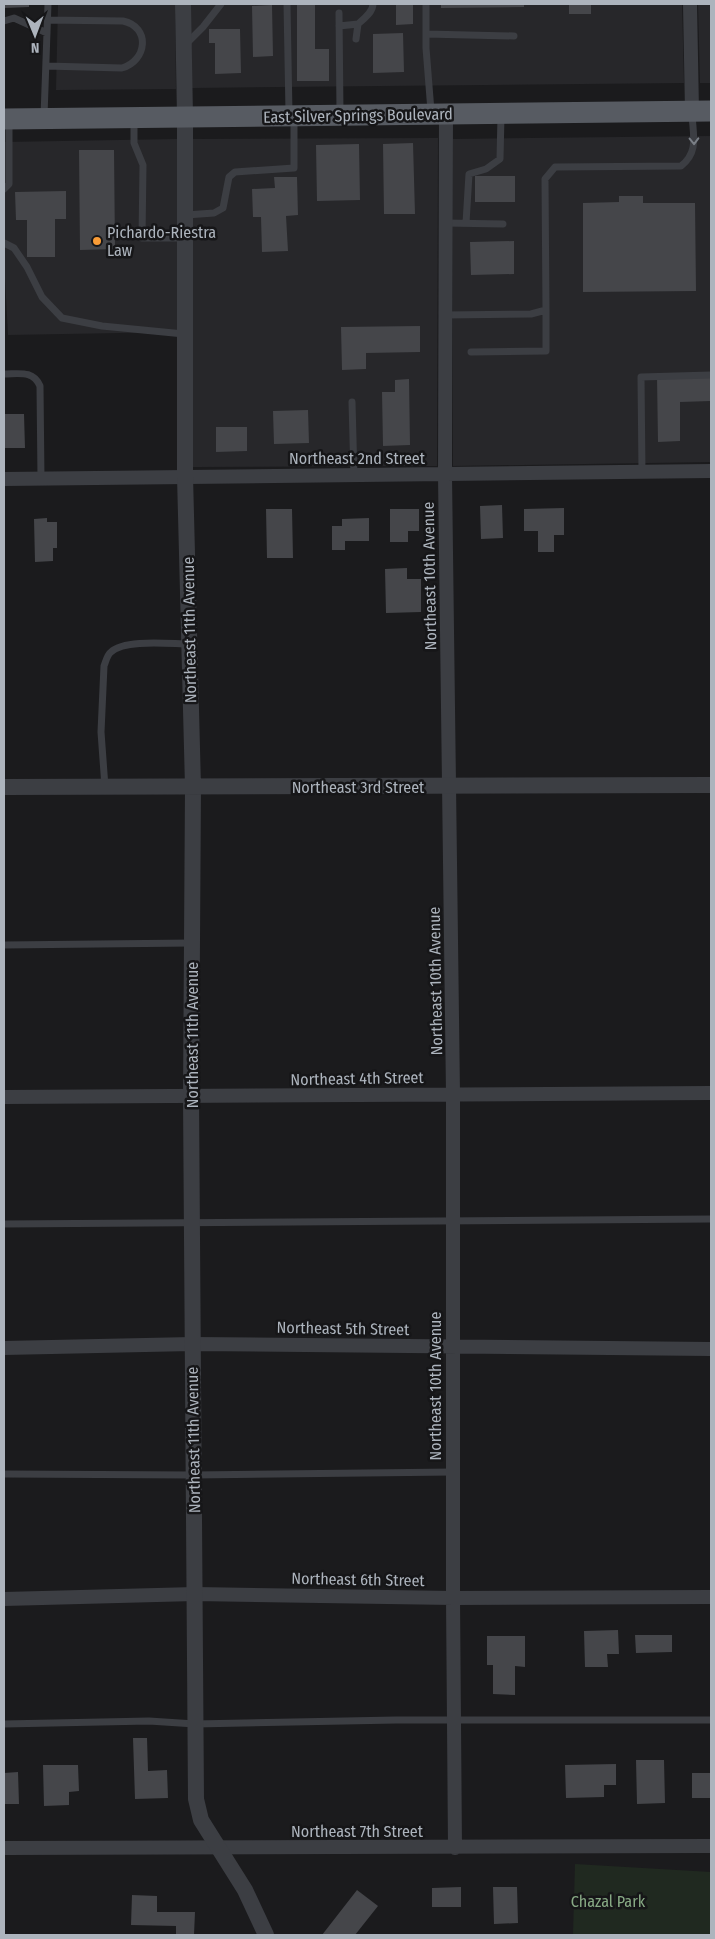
<svg xmlns="http://www.w3.org/2000/svg" width="715" height="1939" font-family="'Fira Sans Condensed',sans-serif">
<style>
.built{fill:#27272a}
.green{fill:#202920}
.building{fill:#45464a}
.lines{fill:none;stroke-linecap:round;stroke-linejoin:round}
.service{stroke:#3c3e43;stroke-width:7}
.minor{stroke:#3c3e43;stroke-width:14}
.tertiary{stroke:#3c3e43;stroke-width:16}
.primary{stroke:#575b62;stroke-width:21}
.oneway{stroke:#7a7f86}
.poi-dot{fill:#fa9c36;stroke:#161618;stroke-width:2}
.labels{text-anchor:middle;stroke-width:5;stroke-linejoin:round;paint-order:stroke}
.street-label{font-size:16px;fill:#adb4bd;stroke:#161618}
.poi-label{font-size:16px;fill:#adb4bd;stroke:#161618;text-anchor:start}
.park-label{font-size:16px;fill:#87a984;stroke:#161618}
</style>
<rect width="100%" height="100%" fill="#1b1b1d"/>
<path class="built" d="M58,4H175L176,89L56,90Z
M190,4H682L684,83L192,88Z
M698,4H711V83H700Z
M711,136V462L453,466V139Z
M438,138L437,466L193,467V139Z
M177,139V332L8,335L4,260V142Z"/>
<path class="green" d="M575,1864L711,1872V1935H573Z"/>
<path class="building" d="M4,4H29V7L4,8Z
M297,4H315V49H329V81H297Z
M396,4H413V24L396,25Z
M441,4H524V7L441,8Z
M569,4H591V14H569Z
M272,5L273,56L253,57L252,6Z
M209,29H240L241,73L215,74V43H209Z
M403,33L404,72L373,73V34Z
M413,143L415,214H384L383,144Z
M359,144L360,200L317,201L316,145Z
M79,150H114L115,249L80,250Z
M475,176H515V202H475Z
M274,177H297L298,215L286,216L288,251L262,252L261,217H253L252,189L275,188Z
M66,191V219H55V257H27V220H16L15,192Z
M619,196H643V203H695L696,291L583,292V203L619,202Z
M514,241V274L471,275L470,242Z
M420,326V352L366,353V369L342,370L341,327Z
M657,377H711V401L680,402V441L658,442Z
M409,379L410,445L383,446L382,392H395V380Z
M308,410L309,443L274,444L273,411Z
M4,414H24L25,448H4Z
M216,427H247V451L216,452Z
M502,505L503,538L481,539L480,506Z
M564,508V535H554V552H538V531H524V509Z
M266,509H292L293,558H267Z
M390,509H419V531H408V542H390Z
M47,518V522H57V548H53V561L35,562L34,519Z
M369,518V541H345V550H332V526H342V519Z
M407,568V579H421V612L386,613L385,569Z
M618,1630L619,1654H607L608,1667H585L584,1631Z
M635,1635H672V1652L636,1653Z
M487,1636H525V1667L515,1666V1695L493,1694V1665H487Z
M133,1738H147L148,1771L167,1770L168,1798L135,1799Z
M636,1760H664L665,1803L637,1804Z
M616,1764V1785H604V1797L566,1798L565,1765Z
M43,1765H78L79,1791L69,1792V1805L44,1806Z
M18,1772L19,1804H4V1773Z
M692,1773H711V1798H692Z
M461,1887V1907H432V1888Z
M493,1887H517L518,1923L494,1924Z
M357,1890L378,1906L355,1935H322Z
M132,1895L157,1896V1912H195L194,1935H176V1926L131,1925Z"/>
<g class="lines">
<path class="service" d="M287,4L289,113
M426,4V48L431,111
M339,13L340,112
M4,21L14,18L47,33
M339,26L358,24
M426,34L514,36
M356,39L358,24C364,19 373,12 373,4
M187,43L203,27L221,4
M46,66L122,68C147,61 151,27 123,21L47,20
M44,116L48,4
M134,121V143L143,165L142,238H184
M4,189L9,184V122
M186,215L214,213L223,208L229,177L235,172L294,168V119
M445,223L503,224
M466,223L469,174L486,169L500,159L501,116
M4,243L14,248L27,267L42,297L62,318L102,326L184,334
M445,315L531,314L546,310L545,179L555,167L681,166C699,152 693,135 692,114
M471,352L546,351V310
M4,374C19,374 33,370 40,386L41,479
M352,402L354,476
M642,472L641,377L711,375
M105,787L101,732L104,666C106,661 107,655 111,652C125,639 170,644 189,644
M4,945L192,943
M4,1224L711,1219
M4,1474L194,1475L453,1472
M4,1724L149,1721L195,1724L396,1720H711"/>
<path class="minor" d="M690,4L692,111
M446,114L445,475L453,1094V1598L455,1848
M4,479L711,471
M4,1097L711,1093
M4,1348L192,1344L711,1349
M4,1599L195,1594L453,1598L711,1597
M4,1848L711,1846"/>
<path class="tertiary" d="M183,4L185,117V476L193,787L191,1097L196,1799L201,1820L245,1890L266,1935
M4,787L711,785"/>
<path class="primary" d="M4,119L711,111"/>
</g>
<defs><path id="oneway-chevron" d="M-2-3.5L2.5 0L-2 3.5" fill="none" stroke-width="1.6" stroke-linecap="round" stroke-linejoin="round" transform="scale(1.25)"/></defs>
<use class="oneway" href="#oneway-chevron" transform="translate(694 141) rotate(89)"/>
<circle class="poi-dot" cx="97" cy="241" r="5"/>
<g class="labels">
<g class="street-label">
<text transform="translate(358 115) rotate(-1)" y="6">East Silver Springs Boulevard</text>
<text x="357" y="464">Northeast 2nd Street</text>
<text transform="translate(429 576) rotate(-91)" y="6">Northeast 10th Avenue</text>
<text transform="translate(189 630) rotate(-91)" y="6">Northeast 11th Avenue</text>
<text x="358" y="793">Northeast 3rd Street</text>
<text transform="translate(435 981) rotate(-91)" y="6">Northeast 10th Avenue</text>
<text transform="translate(192 1035) rotate(-90)" y="6">Northeast 11th Avenue</text>
<text transform="translate(357 1078) rotate(-1)" y="6">Northeast 4th Street</text>
<text transform="translate(343 1328) rotate(1)" y="6">Northeast 5th Street</text>
<text transform="translate(435 1386) rotate(-90)" y="6">Northeast 10th Avenue</text>
<text transform="translate(193 1440) rotate(-91)" y="6">Northeast 11th Avenue</text>
<text transform="translate(358 1579) rotate(1)" y="6">Northeast 6th Street</text>
<text x="357" y="1837">Northeast 7th Street</text>
</g>
<g class="poi-label">
<text x="107" y="238">Pichardo-Riestra<tspan x="107" dy="18">Law</tspan></text>
</g>
<g class="park-label">
<text x="608" y="1907">Chazal Park</text>
</g>
</g>
<rect width="715" height="1939" fill="none" stroke="#adb4bd" stroke-width="10"/>
<g transform="translate(35 35) rotate(179)" stroke="#161618" stroke-width="4" paint-order="stroke">
<path d="M0-4L9 19L0 12L-9 19Z" fill="#adb4bd"/>
<text y="-8" font-size="14" font-weight="bold" text-anchor="middle" fill="#adb4bd">N</text>
</g>
</svg>
